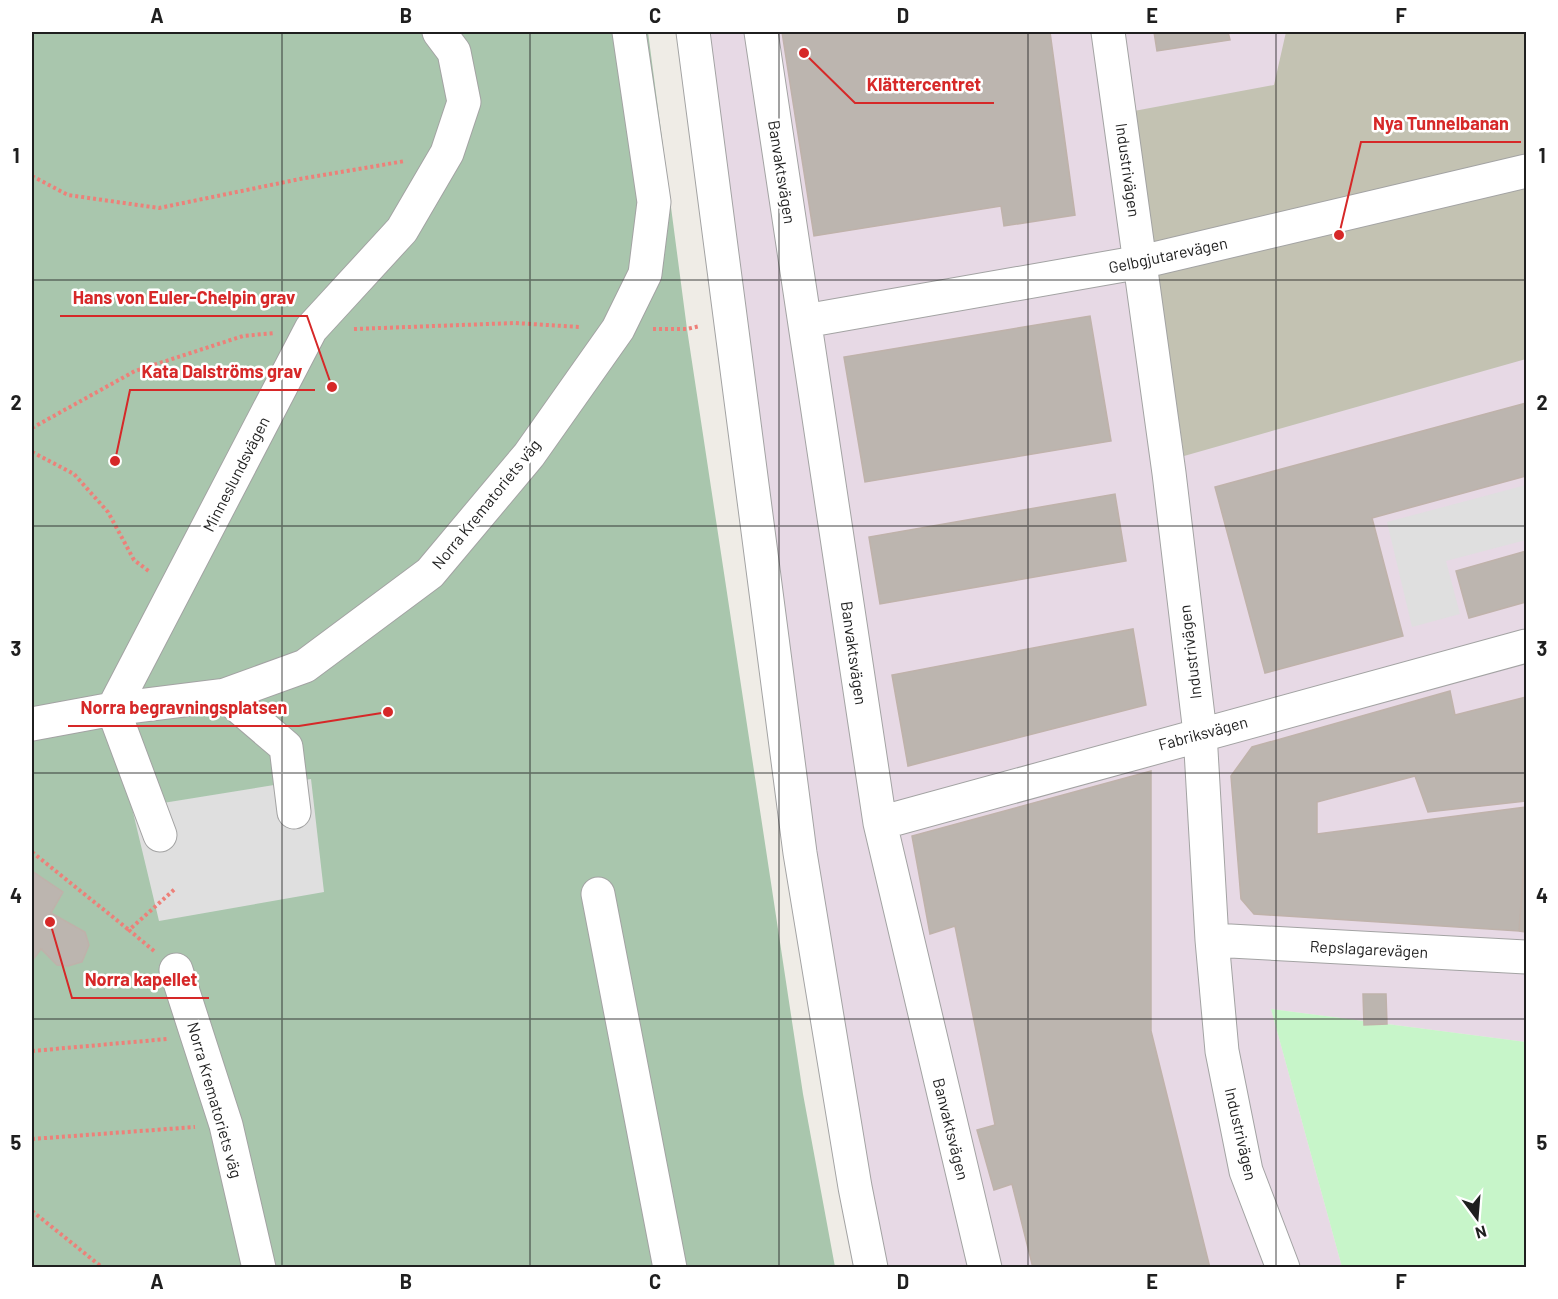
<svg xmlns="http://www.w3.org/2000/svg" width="1558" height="1299" font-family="Barlow,sans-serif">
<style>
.industrial{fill:#e7d9e5}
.construction{fill:#c3c2b2}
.cemetery{fill:#a9c6ad}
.park{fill:#c7f5c9}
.parking{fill:#dfdfdf}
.building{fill:#bcb5af;stroke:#bfb2aa;stroke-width:1.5}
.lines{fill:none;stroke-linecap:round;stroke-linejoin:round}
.minor-casing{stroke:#a3a3a3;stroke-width:35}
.path{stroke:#ed8079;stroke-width:4;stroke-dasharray:3 3;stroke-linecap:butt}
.minor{stroke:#fff;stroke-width:33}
.grid{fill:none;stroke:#1f1f1f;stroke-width:1.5;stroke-opacity:0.55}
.labels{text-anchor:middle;stroke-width:5;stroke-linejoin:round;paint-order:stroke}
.street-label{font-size:16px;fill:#1f1f1f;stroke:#fff}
.leader{fill:none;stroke:#d62828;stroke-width:2}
.callout-dot{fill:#d62828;stroke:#fff;stroke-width:2}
.callout-label{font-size:18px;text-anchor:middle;font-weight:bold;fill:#d62828;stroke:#fff;stroke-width:5;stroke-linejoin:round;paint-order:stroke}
.neatline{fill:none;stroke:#1f1f1f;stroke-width:2}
.grid-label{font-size:20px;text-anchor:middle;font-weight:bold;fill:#1f1f1f}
</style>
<rect width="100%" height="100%" fill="#efece6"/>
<path class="industrial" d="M700,32H1526V1042L1271,1009L1342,1267H862Z"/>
<path class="construction" d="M1286,32H1526V359L1184,456L1134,111L1274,85Z"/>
<path class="cemetery" d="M32,32H648L687,329L803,1094L835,1267H32Z"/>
<path class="park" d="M1271,1009L1526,1042V1267H1342Z"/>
<path class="parking" d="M1526,485V540L1446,561L1460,614L1412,627L1387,522Z
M311,779L324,892L159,921L132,808Z"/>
<path class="building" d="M782,32H1050L1075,215L1004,226L1001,206L814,236Z
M1154,32H1228L1230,40L1157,51Z
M1090,316L1111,441L865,482L844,357Z
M1526,403V476L1372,518L1403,636L1265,673L1215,487Z
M1115,494L1126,561L880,604L869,537Z
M1526,551V602L1469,618L1456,571Z
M1133,629L1146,705L908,766L892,675Z
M1450,691L1455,715L1526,697V801L1428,812L1415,776L1317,802V834L1526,807V834L1519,931L1254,914L1241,899L1231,776L1252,747Z
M1151,771V1031L1210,1268H1033L1012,1184L994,1190L977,1130L995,1125L955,926L930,934L912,836Z
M1526,834V881H1523Z
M32,871L63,892L51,913L85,932L89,945L82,962L68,966L57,965L41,949L32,961Z
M1523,881H1526V932L1519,931Z
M1363,994H1386L1387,1024L1364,1025Z"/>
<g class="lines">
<defs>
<path id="minor" d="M693,32L800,853L855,1187L871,1268
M761,32L880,823L985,1268
M1108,32L1169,473L1200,733L1212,940L1222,1051L1246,1171L1283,1268
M805,321L1141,262L1526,171
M225,695L286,747L294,812
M32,724L113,709L225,695L305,666L430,573L529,455L618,329L645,274L654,202L629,32
M880,823L1526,646
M160,835L113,709L311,329L402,230L447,153L464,102L454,52L439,32
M598,894L670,1268
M1212,940L1526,957
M176,970L226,1125L259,1268"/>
</defs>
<use href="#minor" class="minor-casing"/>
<path class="path" d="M32,176L68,195L159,208L300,179L405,161
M354,329L515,323L580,327
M653,329H687L700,326
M32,428L135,371L243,336L274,333
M32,452L74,474L108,512L134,560L150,572
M32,852L129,930
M154,951L129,930L176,888
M32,1051L167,1039
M32,1139L195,1127
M32,1211L103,1268"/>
<use href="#minor" class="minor"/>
</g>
<path class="grid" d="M282,32V1268M530,32V1268M779,32V1268M1028,32V1268M1276,32V1268M32,280H1526M32,526H1526M32,773H1526M32,1019H1526"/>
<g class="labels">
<g class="street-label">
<text transform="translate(1128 170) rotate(82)" y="6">Industrivägen</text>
<text transform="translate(782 172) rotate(81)" y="6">Banvaktsvägen</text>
<text transform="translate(1168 255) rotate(-12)" y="6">Gelbgjutarevägen</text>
<text transform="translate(236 474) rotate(-63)" y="6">Minneslundsvägen</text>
<text transform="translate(486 504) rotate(-51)" y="6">Norra Krematoriets väg</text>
<text transform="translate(1190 652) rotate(-97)" y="6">Industrivägen</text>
<text transform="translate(854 653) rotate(82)" y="6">Banvaktsvägen</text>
<text transform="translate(1203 733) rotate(-15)" y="6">Fabriksvägen</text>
<text transform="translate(1369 949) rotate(3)" y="6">Repslagarevägen</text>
<text transform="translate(215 1100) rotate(74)" y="6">Norra Krematoriets väg</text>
<text transform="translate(951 1129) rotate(76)" y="6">Banvaktsvägen</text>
<text transform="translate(1241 1134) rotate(77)" y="6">Industrivägen</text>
</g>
</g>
<path class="leader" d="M804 53L855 103H994M1339 235L1361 142H1521M332 387L307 316H60M115 461L130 390H315M388 712L299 726H68M50 922L72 998H209"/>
<g class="callout-dot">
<circle cx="804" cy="53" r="6"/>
<circle cx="1339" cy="235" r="6"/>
<circle cx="332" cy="387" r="6"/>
<circle cx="115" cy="461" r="6"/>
<circle cx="388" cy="712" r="6"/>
<circle cx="50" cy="922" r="6"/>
</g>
<g class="callout-label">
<text x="924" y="91">Klättercentret</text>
<text x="1441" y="130">Nya Tunnelbanan</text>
<text x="184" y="304">Hans von Euler-Chelpin grav</text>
<text x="222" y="378">Kata Dalströms grav</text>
<text x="184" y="714">Norra begravningsplatsen</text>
<text x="141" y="986">Norra kapellet</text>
</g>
<rect width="1558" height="1299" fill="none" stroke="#ffffff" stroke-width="66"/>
<g transform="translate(1477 1218) rotate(164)" stroke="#ffffff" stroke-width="4.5" paint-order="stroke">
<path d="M0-4.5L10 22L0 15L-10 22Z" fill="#1f1f1f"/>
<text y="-9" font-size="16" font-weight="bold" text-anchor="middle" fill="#1f1f1f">N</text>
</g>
<rect x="33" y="33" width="1492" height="1233" class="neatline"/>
<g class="grid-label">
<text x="157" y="23">A</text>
<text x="406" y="23">B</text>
<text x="655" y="23">C</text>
<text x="903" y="23">D</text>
<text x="1152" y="23">E</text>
<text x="1401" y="23">F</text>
<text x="16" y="163">1</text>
<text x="1542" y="163">1</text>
<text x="16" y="410">2</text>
<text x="1542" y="410">2</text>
<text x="16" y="656">3</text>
<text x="1542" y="656">3</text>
<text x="16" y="903">4</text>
<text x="1542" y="903">4</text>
<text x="16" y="1150">5</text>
<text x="1542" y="1150">5</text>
<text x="157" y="1289">A</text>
<text x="406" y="1289">B</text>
<text x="655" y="1289">C</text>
<text x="903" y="1289">D</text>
<text x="1152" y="1289">E</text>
<text x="1401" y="1289">F</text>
</g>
</svg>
